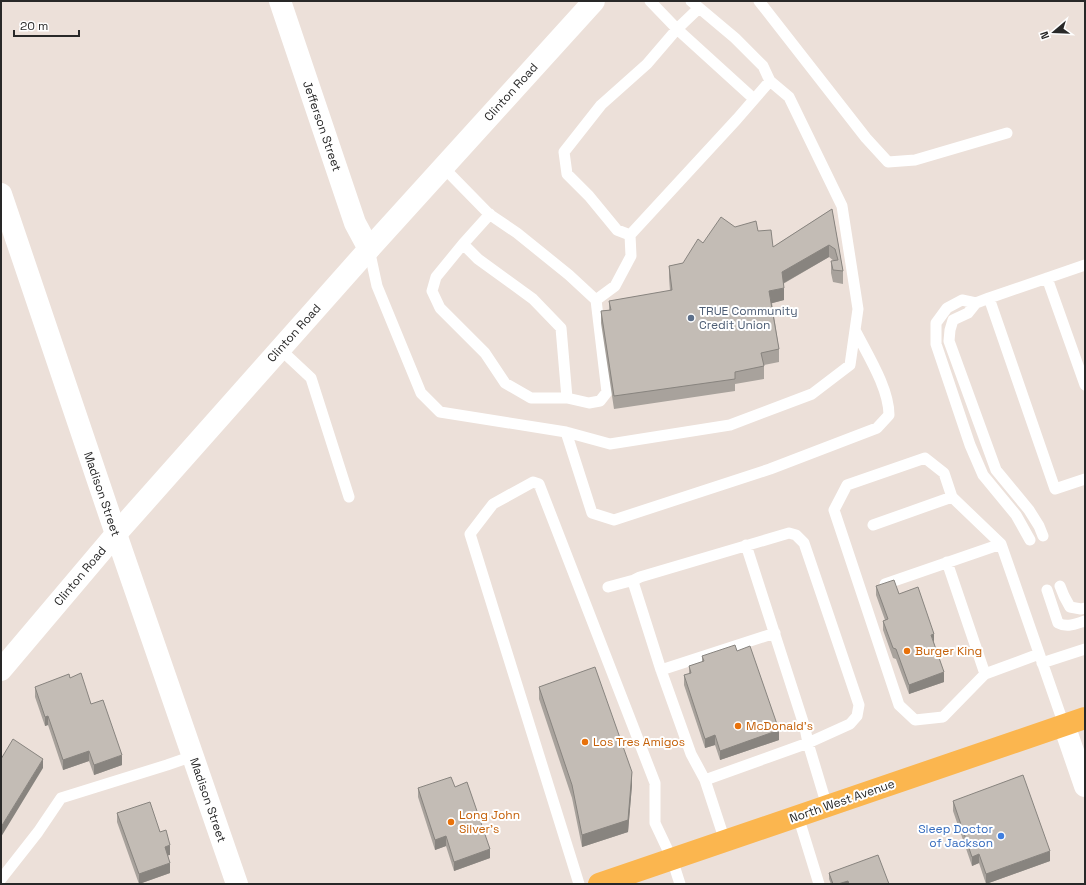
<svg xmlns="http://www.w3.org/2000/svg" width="1086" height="885" font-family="'Space Grotesk',sans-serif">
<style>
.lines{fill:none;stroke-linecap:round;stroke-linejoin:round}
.service{stroke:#fff;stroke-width:11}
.minor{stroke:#fff;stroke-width:22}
.tertiary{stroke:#fff;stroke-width:22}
.secondary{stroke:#fff;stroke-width:22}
.primary{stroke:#fbb64f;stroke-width:22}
.wall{fill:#a8a29c}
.shaded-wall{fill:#88847f}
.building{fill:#c3bcb5;stroke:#88847f}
.service-dot{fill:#5c6f8a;stroke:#fff;stroke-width:1.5}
.food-dot{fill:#e8710a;stroke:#fff;stroke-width:1.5}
.shop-dot{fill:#3f7fe0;stroke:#fff;stroke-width:1.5}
.labels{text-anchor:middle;stroke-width:4;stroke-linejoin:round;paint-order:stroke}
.street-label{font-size:12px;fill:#282828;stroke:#fff}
.service-label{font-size:12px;fill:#4e5e75;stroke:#fff;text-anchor:start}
.food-label{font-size:12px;fill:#c56008;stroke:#fff;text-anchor:start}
.shop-label{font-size:12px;fill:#366cbe;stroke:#fff;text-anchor:end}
</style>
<rect width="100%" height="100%" fill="#ece0d9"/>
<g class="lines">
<path class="service" d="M650,1L677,29L647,64L601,105L564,152L567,174L589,196L617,230L630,235L737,119L770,81L763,66L735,38L691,1
M759,1L866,138L888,162L915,160L1007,133
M699,8L677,29L754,99
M443,167L489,214L517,233L569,275L596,300L615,286L631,256L630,235
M463,244L436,277L432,291L440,308L485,353L505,383L531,398H567L561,328L533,299L478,259L463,244L490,214
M369,249L377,286L421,393L440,412L566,432L610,444L730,425L812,394L850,365L858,309L842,206L789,97L770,81
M1085,265L989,298L1055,489L1085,479
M1047,278L1085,385
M989,298L976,303L962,300L947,308L936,323V344L970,445L983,475L1016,515L1030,540
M976,303L968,313L953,320L950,330L949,341L996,470L1029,510L1039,526L1043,536
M280,349L311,378L349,497
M567,398L589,403L600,401L607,392L596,300
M566,432L592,513L614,520L770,469L877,428L889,415C889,388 867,354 855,330
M952,497L944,473L925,458L847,485L834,510L899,705L915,720L943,717L985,674L1039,654
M873,525L952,497L1001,544L1064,725
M746,545L805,728L808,743L827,806
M947,562L985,674
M885,584L1001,544
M1060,586L1064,596L1070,607L1081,609L1085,608
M608,587L634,580
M1047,590L1058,623C1067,628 1075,624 1085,621
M1042,663L1085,649
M661,670L775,633
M705,780L808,743L850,724L857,716L859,705L804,543L796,535L789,533L640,577L634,580V585L661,670L691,754L705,780L725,841
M798,816L819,884
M1,879L38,832L61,798L167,765L193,756
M579,884L470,534L493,504L533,482L539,484L655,783V823L672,859L680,884"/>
<path class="minor" d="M280,1L355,223L369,249
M1,194L116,534L237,884"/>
<path class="tertiary" d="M1064,725L1085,786"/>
<path class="secondary" d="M1,670L116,534L369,249L594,1"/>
<path class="primary" d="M599,884L1085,718"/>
</g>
<path class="wall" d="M832,209L843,271V284L833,282L831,273V261H834L829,257L783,284L784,300L772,303L779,349V362L764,365V379L735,384V391L614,409L601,323V311L609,310V301L670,291L669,278V266L683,263L703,243L735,227L758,231L773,247Z
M876,586L899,594L934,643L944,682L909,694L896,659L893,658L883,630V621L885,620L876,595Z
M737,651L779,740L720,760L715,745L705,748L684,685V675L689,674V666L702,662V656Z
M70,678L91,704L122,765L94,775L89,761L63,770L48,725L45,726L35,697V687Z
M539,687L632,785L628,832L582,847L572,798L539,699Z
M455,787L490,858L454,871L446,846L435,850L418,797V788Z
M953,801L1050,861L986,884L979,863L972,866L953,811Z
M117,813L160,832L170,855H168L170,873L139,884L117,822Z
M829,873L889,884H831L829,879Z"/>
<path class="shaded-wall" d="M829,245V257L782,284V272Z
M784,288V300L769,304V291Z
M934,634V643L931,635Z
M944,672V682L909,694V685Z
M48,716V725L45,726V717Z
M779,730V740L720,760V751Z
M715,735V745L705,748V739Z
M89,751V761L63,770V760Z
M122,755V765L94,775V765Z
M43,759V768L1,837V827Z
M632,772V785L628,832L582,847V835Z
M446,836V846L435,850V840Z
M170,845V855L165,856V847Z
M490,849V858L454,871V862Z
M1050,851V861L986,884V874Z
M979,854V863L972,866V857Z
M170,863V873L139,884V874Z
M848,881V884H838Z"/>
<path class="building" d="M832,209L843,271L833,270L831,261L838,260L835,249L829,245L782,272L784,288L769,291L779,349L761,353L764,366L735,372V379L614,396L601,311L611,310L609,301L672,290L669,266L683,263L698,239L703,243L721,217L735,227L756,221L758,231L771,230L773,247Z
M894,580L899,594L918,587L934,634L931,635L944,672L909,685L896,649L893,648L883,621L888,619L876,586Z
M735,645L737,651L750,646L779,730L720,751L715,735L705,739L684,675L691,673L689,666L704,661L702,656Z
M595,667L632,772L628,820L582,835L572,785L539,687Z
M81,673L91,704L103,700L122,755L94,765L89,751L63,760L48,716L45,717L35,687L69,674L70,678Z
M13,739L43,759L1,827V759Z
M1023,775L1050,851L986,874L979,854L972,857L953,801Z
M451,777L455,787L467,782L490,849L454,862L446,836L435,840L418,788Z
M150,802L160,832L166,830L170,845L165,847L170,863L139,874L117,813Z
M878,855L889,884H849L848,881L838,884H833L829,873Z"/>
<circle class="service-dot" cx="691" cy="318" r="4"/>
<g class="food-dot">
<circle cx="907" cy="651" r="4"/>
<circle cx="738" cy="726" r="4"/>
<circle cx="585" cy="742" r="4"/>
<circle cx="451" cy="822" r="4"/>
</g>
<circle class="shop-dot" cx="1001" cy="836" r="4"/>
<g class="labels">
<g class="street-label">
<text transform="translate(511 92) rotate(-48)" y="4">Clinton Road</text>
<text transform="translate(322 126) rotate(71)" y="4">Jefferson Street</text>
<text transform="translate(294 333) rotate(-48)" y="4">Clinton Road</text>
<text transform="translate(102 494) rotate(71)" y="4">Madison Street</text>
<text transform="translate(80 576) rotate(-50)" y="4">Clinton Road</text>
<text transform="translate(208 800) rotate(71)" y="4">Madison Street</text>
<text transform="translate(842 801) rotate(-19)" y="4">North West Avenue</text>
</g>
<g class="service-label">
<text x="699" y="315">TRUE Community<tspan x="699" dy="14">Credit Union</tspan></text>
</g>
<g class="food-label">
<text x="915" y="655">Burger King</text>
<text x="746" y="730">McDonald's</text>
<text x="593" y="746">Los Tres Amigos</text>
<text x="459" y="819">Long John<tspan x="459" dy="14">Silver's</tspan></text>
</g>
<g class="shop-label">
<text x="993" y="833">Sleep Doctor<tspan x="993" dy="14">of Jackson</tspan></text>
</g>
</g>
<rect width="1086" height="885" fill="none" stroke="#282828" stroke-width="4"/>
<g transform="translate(1054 32) rotate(251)" stroke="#ffffff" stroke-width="3" paint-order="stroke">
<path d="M0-3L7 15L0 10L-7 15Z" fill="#282828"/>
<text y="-6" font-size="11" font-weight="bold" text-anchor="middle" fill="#282828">N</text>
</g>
<path d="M14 30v6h65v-6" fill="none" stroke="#282828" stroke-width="2"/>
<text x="20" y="30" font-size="12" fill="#282828" stroke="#ffffff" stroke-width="3" paint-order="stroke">20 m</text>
</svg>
